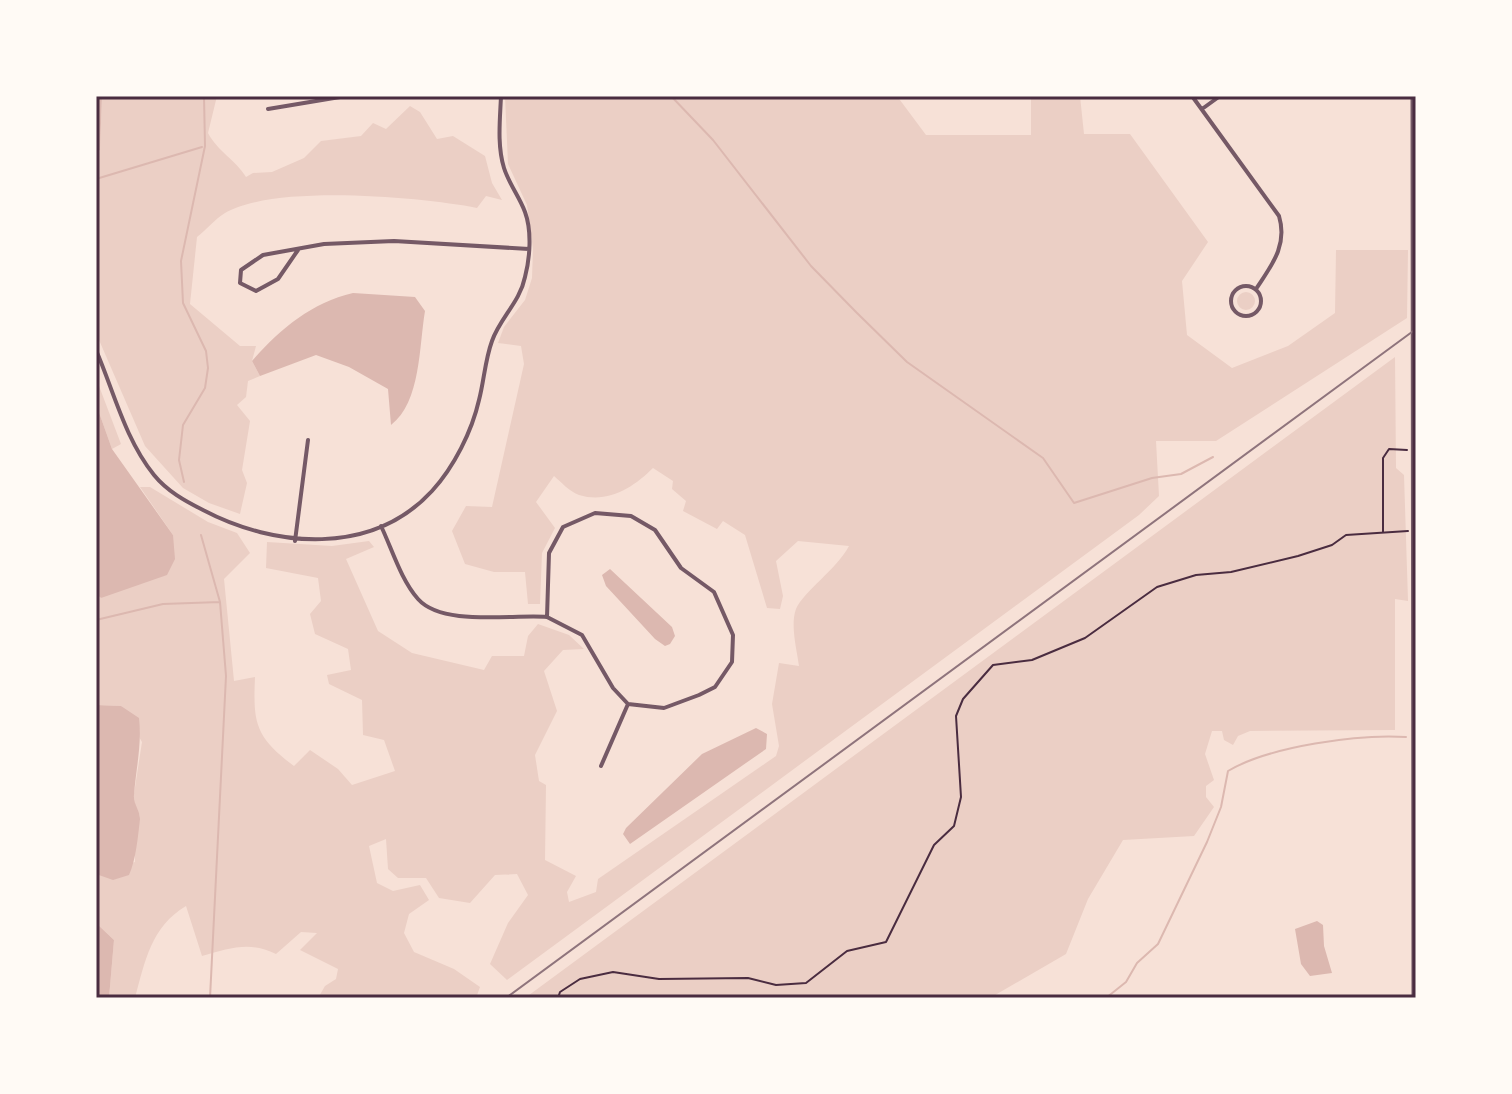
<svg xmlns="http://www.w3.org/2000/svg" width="1512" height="1094" font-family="'Public Sans',sans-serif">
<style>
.green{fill:#ebcfc5}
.water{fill:#dcb8b0}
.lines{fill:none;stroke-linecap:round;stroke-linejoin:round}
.stream{stroke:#dcb8b0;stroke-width:2}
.path{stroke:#4a2c40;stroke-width:2}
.minor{stroke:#755966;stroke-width:4}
.tertiary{stroke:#755966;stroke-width:5}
.rail{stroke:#8f747c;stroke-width:2}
.neatline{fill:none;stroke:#4a2c40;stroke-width:3}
</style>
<rect width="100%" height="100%" fill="#f7e1d7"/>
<path class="green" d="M102,96H217L208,133C218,152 235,159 246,177L253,173L272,172L304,158L321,141L361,136L373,123L386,129L410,106L420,112L437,139L453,136L485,156L492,183L502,200L486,196L477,208C421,197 274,184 225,213C215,219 206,230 197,237L190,304L240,346H256L252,361L260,376L248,381L246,397L237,405L250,421L242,470L247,483L240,514L209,503L183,488L145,446L96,333V157L100,150Z
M505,96H897L926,135H1031V96H1080L1084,134H1130L1208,242L1182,281L1187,335L1232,368L1288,346L1335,313L1336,250H1408L1407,318L1216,441H1156L1159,496L1139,515L507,980L490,964L508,923L528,895L517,874L495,875L470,903L439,898L426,878H398L388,869L386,839L369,846L377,883L393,891L420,885L429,900L409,914L404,933L414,952L454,969L480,987L476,998H318L325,986L336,979L338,969L300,950L317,933L301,932L276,954C250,941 230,948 202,956L186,906C151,927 145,961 135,998H109L114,940L96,923V874L135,862V840L140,816L133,800L142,742L121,706L96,705V594L101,598L173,535L140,487H150L208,522L237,533L250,553L224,579L234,681L255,677C253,723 255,737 294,766L310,750L338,769L352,785L395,771L384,740L363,735L362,700L329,684L327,675L351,670L348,649L315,634L310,614L321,601L318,578L266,568L267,542L332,546L369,541L374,547L346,559L378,631L412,653L484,670L492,656H524L528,636L538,624L569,635L584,649L563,650L544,671L557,711L535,755L539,781L546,785L545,860L576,876L567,892L569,902L596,892L598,879L776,756L779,746L772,704L779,663L799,666C797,650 790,625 796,609C804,591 837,569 849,546L798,541L776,561L783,596L780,609L767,608L745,535L723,521L717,529L683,511L686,501L672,489L673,481L653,468C634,487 608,504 579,495C570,492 561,482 554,476L536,502L555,528L542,553L540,604H528L525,572H494L465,564L452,531L466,506L492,507L524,364L521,346L498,343L504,327L525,300L532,278L533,249L527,205L508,164Z
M1237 301a9 9 0 1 1 18 0a9 9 0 1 1-18 0Z
M1395,357L1396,468L1404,475L1408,601L1395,599V730L1250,731L1238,736L1233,745L1224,740L1222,731H1212L1205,754L1214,780L1206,786V797L1214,807L1194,836L1123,840L1088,899L1066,954L990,998H525Z
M96,378L121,444L112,449L96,404Z"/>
<path class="water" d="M96,96H102L100,150L96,154Z
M353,293L415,297L425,311C419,346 421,402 391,425L388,389L349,367L316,355L260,376L252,361C280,329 311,303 353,293Z
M96,404L112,449L173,535L175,559L167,575L101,598L96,594Z
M610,569L672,627L675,636L670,644L665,646L655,639L606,586L602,575Z
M96,705L121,706L139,718C142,745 136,768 134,795C133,804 140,810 140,819C138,836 136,860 129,875L113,880L96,874Z
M756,728L767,734L766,749L630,844L623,834L626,828L702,754Z
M1317,921L1323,925L1324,946L1332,973L1310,976L1301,964L1295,929Z
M96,923L114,940L109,998H96Z"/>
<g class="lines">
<path class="stream" d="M671,96L713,140L811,266L856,312L907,362L1043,458L1074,503L1152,478L1181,474L1213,457
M96,179L202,147
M184,482L179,460L183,425L205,388L208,368L206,351L183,303L181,261L205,146L204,96
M201,535L220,602L226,676L210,998
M96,620L163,604L220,602
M1106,998L1126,982L1137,963L1158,944L1207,842L1221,807L1228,771C1270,746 1359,734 1406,737"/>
<path class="path" d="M1383,531V458L1389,449L1407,450
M558,998L560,992L580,979L613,972L659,979L748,978L776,985L806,983L847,951L886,942L934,845L954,826L961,797L956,716L963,699L993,665L1032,660L1085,638L1157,587L1196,575L1231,572L1298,556L1332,545L1346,535L1408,531"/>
<path class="minor" d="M1192,96L1279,216C1288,246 1271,266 1256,289
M268,109L346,96
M1202,109L1220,96
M298,250L278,279L256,291L240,283L241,270L263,255L324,244L394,241L529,249
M1231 301a15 15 0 1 1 30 0a15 15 0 1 1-30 0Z
M96,350C114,392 125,439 154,475C167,491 185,501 203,510C275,548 372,556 432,491C454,467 472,431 479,400C484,381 485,360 492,341C500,318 520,302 525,277C530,258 532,231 525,212C519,196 509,184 504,168C497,145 500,120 501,96
M381,526C392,549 401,580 418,599C443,627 513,614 547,617L549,553L563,527L595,513L631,516L655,530L681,568L714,592L733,635L732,662L715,687L699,695L664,708L628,704L613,688L582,635L547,617
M295,541L308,440
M601,766L628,704"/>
<path class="tertiary" d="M1413,96L1414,998"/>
<path class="rail" d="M506,998L1416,329"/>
</g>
<rect width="1512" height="1094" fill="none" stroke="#fffaf5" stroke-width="196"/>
<rect x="98" y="98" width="1316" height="898" class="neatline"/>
</svg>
